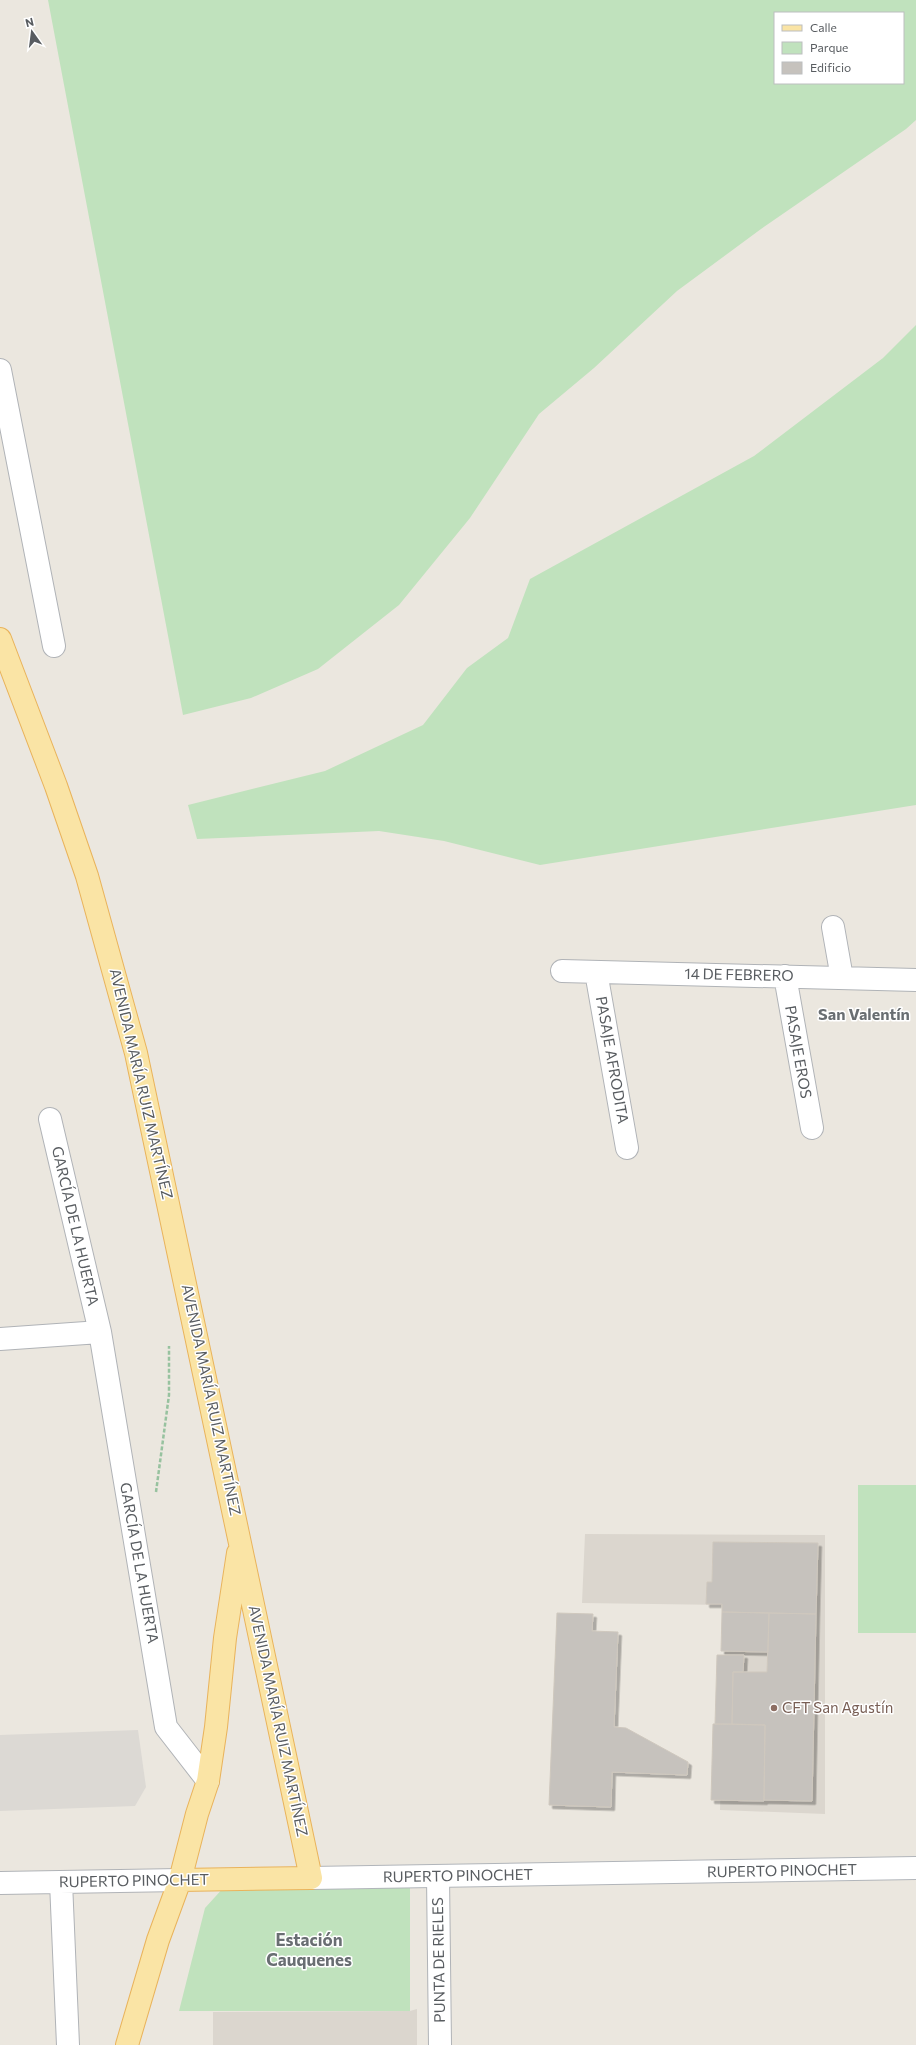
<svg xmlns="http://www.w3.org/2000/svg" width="916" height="2045" font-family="Commissioner,sans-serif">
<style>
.industrial{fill:#dcd9d4}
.education{fill:#dbd6ce}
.green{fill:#c0e2bd;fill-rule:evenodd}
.building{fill:#c6c2bd;stroke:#cfc8be;filter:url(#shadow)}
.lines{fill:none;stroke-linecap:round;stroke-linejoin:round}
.street-casing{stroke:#b0b3b7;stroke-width:24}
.secondary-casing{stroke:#b1b5ba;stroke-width:24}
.primary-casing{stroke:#e9b35b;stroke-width:24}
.path{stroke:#97c29f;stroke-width:2.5;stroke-dasharray:4 2;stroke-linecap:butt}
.street{stroke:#fff;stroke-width:22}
.secondary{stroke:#fff;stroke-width:22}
.primary{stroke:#fae4a5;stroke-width:22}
.education-dot{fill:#8d6e63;stroke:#fff;stroke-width:1.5}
.labels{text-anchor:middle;stroke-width:3;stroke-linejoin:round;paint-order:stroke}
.street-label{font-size:15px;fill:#585c60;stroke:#fff}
.education-label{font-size:15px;fill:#785e54;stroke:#fff;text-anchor:start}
.neighbourhood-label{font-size:16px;font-weight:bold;fill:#696e72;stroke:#fff}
.quarter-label{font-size:17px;font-weight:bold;fill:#696e72;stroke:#fff}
</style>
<defs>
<filter id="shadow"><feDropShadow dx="3.5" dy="3.5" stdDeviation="0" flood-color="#0004"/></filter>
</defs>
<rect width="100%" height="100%" fill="#ebe7df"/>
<path class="industrial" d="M138,1730L146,1787L135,1806L0,1811V1735Z"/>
<path class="education" d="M585,1534L825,1535V1814L720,1810L726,1605L582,1603Z
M417,2009V2045H213V2012L410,2011Z"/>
<path class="green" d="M48,0H916V120L906,129L761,229L677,291L594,368L539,414L470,518L399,605L318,669L251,698L183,715ZM775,13H903V83H775Z
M916,325V805L540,865L444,841L379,831L197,839L188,805L325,771L423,725L467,668L508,638L530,579L754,456L883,358Z
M858,1485H916V1633H858Z
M410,1880V2011H179L205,1908L225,1886Z"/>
<path class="building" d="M713,1542L818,1543L816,1614L722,1612V1604H706L707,1582H712Z
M722,1612L769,1613L768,1652L721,1651Z
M557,1613L593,1614L592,1631L618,1632L614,1727L626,1728L688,1762L687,1775L612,1772L611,1807L549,1805Z
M769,1613L816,1614L812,1801L764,1800L765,1725L732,1724L733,1672H767Z
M717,1655H744L743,1672H733L732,1724H715Z
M713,1724L765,1725L764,1801L711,1800Z"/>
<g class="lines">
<defs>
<path id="street" d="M0,370L54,646
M833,927L842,978
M562,971L916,980
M596,972L627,1148
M785,976L812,1128
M50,1119L100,1332L166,1727L208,1781
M0,1339L100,1332
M438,1876L440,2045
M61,1882L68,2045
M0,1883L180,1880"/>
<path id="secondary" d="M311,1878L916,1868"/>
<path id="primary" d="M0,639L56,786L87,876L136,1053L311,1878L180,1880
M127,2045L158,1940L180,1880L197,1814L208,1781L216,1727L225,1638L238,1553"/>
</defs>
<use href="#street" class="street-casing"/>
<use href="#secondary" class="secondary-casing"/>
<use href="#primary" class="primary-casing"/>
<path class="path" d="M156,1492L169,1395V1346"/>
<use href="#street" class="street"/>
<use href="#secondary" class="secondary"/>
<use href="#primary" class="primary"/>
</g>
<circle class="education-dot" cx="774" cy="1708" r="4"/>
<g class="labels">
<g class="street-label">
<text transform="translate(739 975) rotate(1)" y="5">14 DE FEBRERO</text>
<text transform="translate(798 1052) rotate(80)" y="5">PASAJE EROS</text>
<text transform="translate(612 1060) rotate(80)" y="5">PASAJE AFRODITA</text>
<text transform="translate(141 1084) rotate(77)" y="5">AVENIDA MARÍA RUIZ MARTÍNEZ</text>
<text transform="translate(75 1226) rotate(77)" y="5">GARCÍA DE LA HUERTA</text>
<text transform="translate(211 1400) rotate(78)" y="5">AVENIDA MARÍA RUIZ MARTÍNEZ</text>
<text transform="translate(139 1563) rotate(80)" y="5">GARCÍA DE LA HUERTA</text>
<text transform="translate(278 1721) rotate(78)" y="5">AVENIDA MARÍA RUIZ MARTÍNEZ</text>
<text transform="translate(782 1871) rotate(-1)" y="5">RUPERTO PINOCHET</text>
<text transform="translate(458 1876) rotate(-1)" y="5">RUPERTO PINOCHET</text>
<text transform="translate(134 1881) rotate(-1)" y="5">RUPERTO PINOCHET</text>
<text transform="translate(439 1960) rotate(-91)" y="5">PUNTA DE RIELES</text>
</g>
<g class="education-label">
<text x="782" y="1713">CFT San Agustín</text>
</g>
<g class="neighbourhood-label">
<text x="864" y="1020">San Valentín</text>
</g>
<g class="quarter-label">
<text x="309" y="1946">Estación<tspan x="309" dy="20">Cauquenes</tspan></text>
</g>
</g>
<rect x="774" y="12" width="130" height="72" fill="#ffffff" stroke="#bcbebf"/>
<rect x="782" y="25" width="20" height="6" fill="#fae4a5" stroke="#bcbebf"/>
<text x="810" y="32" font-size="12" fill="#585c60">Calle</text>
<rect x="782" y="42" width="20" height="12" fill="#c0e2bd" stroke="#bcbebf"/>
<text x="810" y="52" font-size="12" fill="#585c60">Parque</text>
<rect x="782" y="62" width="20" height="12" fill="#c6c2bd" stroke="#bcbebf"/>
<text x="810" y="72" font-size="12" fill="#585c60">Edificio</text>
<g transform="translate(32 32) rotate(346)" stroke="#ffffff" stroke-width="3" paint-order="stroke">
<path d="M0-3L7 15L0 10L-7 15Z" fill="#585c60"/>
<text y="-6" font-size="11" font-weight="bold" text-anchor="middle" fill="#585c60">N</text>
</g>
</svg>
